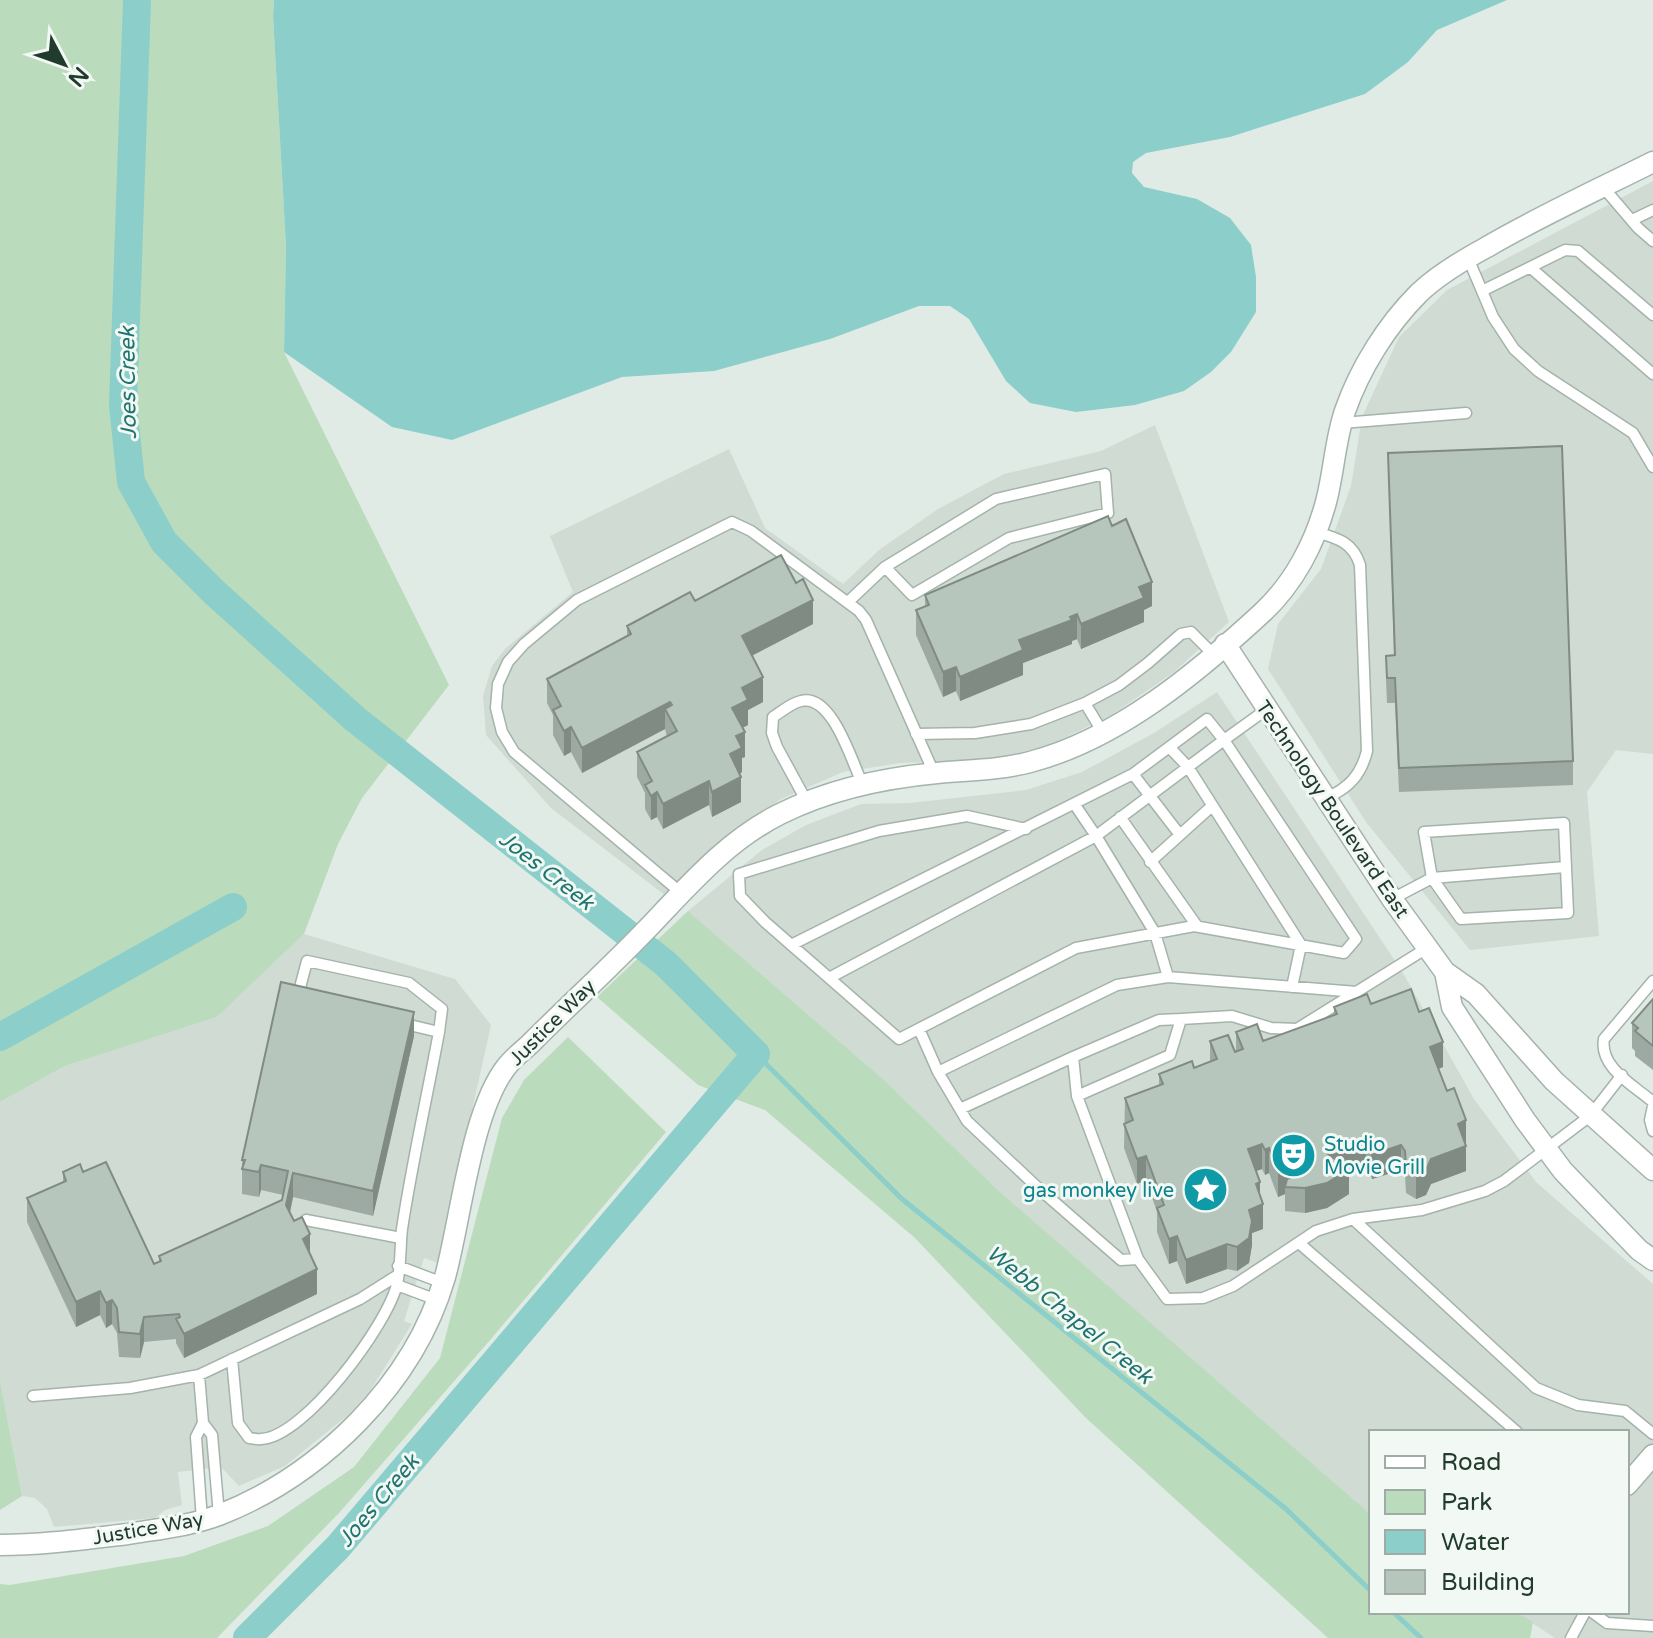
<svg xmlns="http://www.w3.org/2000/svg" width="1653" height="1638" font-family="'Varela Round',sans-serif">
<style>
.built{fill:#d0dbd3}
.green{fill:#bbdbbd}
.water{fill:#8cceca}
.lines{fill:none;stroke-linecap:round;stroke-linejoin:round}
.stream{stroke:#8cceca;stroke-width:5}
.river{stroke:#8cceca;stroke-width:28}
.service-casing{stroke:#a4b3ab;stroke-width:13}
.minor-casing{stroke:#a4b3ab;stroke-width:23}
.service{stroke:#fff;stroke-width:10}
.minor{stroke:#fff;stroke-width:20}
.wall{fill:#9daaa3}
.shaded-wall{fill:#808b84}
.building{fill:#b7c6bd;stroke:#808b84;stroke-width:2}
.labels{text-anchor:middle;stroke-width:6;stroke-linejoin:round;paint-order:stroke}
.street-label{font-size:20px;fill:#223b2f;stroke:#f2f8f3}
.culture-label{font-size:20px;fill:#0d838f;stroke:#f2f8f3;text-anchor:start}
.water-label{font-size:22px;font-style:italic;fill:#207470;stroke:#f2f8f3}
</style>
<rect width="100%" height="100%" fill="#e1ebe5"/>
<path class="built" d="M1653,181V754L1616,750L1587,792L1599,936L1470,950L1366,822L1268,669L1278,624L1321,569L1351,486L1362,417L1399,337L1447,290Z
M1155,425L1229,622L1174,672L1110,716L1047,746L984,761L900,763L843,772L779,800L666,896L551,808L486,735L483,696L492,666L505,649L573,592L550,536L729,449L765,528L843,584L879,550L938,509L1004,474L1101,451Z
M1217,692L1403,973L1474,1099L1536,1182L1653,1284V1638H1555L1515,1612H1627V1432H1371V1516L998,1190L884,1080L688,911L762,850L806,825L861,804L909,803L1026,790L1082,772L1154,733Z
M304,934L455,979L491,1025L438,1263L424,1258L404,1321L412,1324L370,1391L348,1415L285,1466L239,1486L221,1467L178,1472L182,1505L165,1510L155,1518L54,1527L47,1509L35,1498L22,1496L0,1381V1102L65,1066L217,1017Z"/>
<path class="green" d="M0,0H274L273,16L286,246L284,352L449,685L362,798L338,844L304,934L217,1017L65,1066L0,1102Z
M688,911L884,1080L998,1190L1371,1515V1612H1515L1533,1622L1530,1638H1328L1086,1418L915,1238L765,1110L698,1085L597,997Z
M568,1037L666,1132L491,1339L339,1513L217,1638H0V1584L10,1585L184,1556L268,1526L354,1467L440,1358L502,1118L524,1080Z
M0,1381L22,1496L0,1510Z"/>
<path class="water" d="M274,0H1507L1437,30L1408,62L1365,94L1230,137L1146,153L1133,162L1132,173L1144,187L1197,199L1230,218L1251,245L1256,277V312L1231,352L1211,372L1184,391L1135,405L1076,412L1030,403L1006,381L969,319L950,306H919L830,339L714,371L622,377L452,440L392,427L284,352L286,246L273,16Z"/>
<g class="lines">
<path class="stream" d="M756,1054L902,1199L1286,1509L1371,1591
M1393,1612L1421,1638"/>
<path class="river" d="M137,0L123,405L131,482L164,542L215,593L355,719L666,964L756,1054L338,1547L247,1638
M0,1037L233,907"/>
<defs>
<path id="service" d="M1603,187L1638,228L1653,241
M1632,220L1653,210
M1468,258L1493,317L1514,349L1538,371L1633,433L1653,467
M1531,268L1653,374
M1482,291L1565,250L1578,251L1653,315
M1342,423L1466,413
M1316,532C1337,538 1353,542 1360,565L1367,751C1361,775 1349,788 1326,798
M849,601L885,567L996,499L1105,474L1108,513L1009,538L912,595L885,567
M1085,703L1103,733
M916,734L975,733L1031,724L1085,703L1119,685L1148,663L1181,634L1191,632L1213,654
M1170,748L1188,767L1301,945L1292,987
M1133,774L1180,835
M807,802L777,747L772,733L773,717C781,712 791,703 801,701C832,693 852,762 862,783
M1120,817L1197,926
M1564,823L1568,913L1461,919L1432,878L1424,832Z
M1026,829L967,816L879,831L739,874L740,896L765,922L899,1039L1076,948L1194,926L1344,953L1356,939L1224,740L1267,709
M1150,862L1212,806
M680,892L514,752L502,732L496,708L498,684L508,662L524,644L577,600L732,522L751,531L859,611L866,620L934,773
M1392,899L1432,878L1565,867
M791,945L1133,774L1207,719L1224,740L1096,836L1155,933L1168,977L1357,992
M1427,948L1297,1029L1271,1028L1232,1016L1181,1019L1170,1055L1077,1096L1138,1259L1167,1299L1203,1298L1233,1286L1316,1231L1353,1219L1422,1210L1485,1191L1504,1181L1590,1116L1622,1075
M829,978L1096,836L1075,805
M1653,981L1604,1039C1599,1067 1633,1085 1653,1102
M297,999L307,961L409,983L442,1009L439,1032
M919,1029L938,1072L1117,985L1168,977
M938,1072L967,1121L1037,1187L1121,1260L1138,1259
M1077,1096L1073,1057L1159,1020L1181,1019
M1653,1106L1650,1120L1653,1131
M960,1109L1073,1057
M1353,1219L1536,1388L1578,1405L1625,1411L1653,1434
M306,1220L401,1238
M1299,1243L1517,1432
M398,1266L443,1283
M397,1285L437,1300
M232,1359L238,1423L249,1438C253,1438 257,1440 261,1439C304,1438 388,1324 397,1284C401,1267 400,1247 402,1229C412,1163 427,1097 439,1032L401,1023
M33,1396L130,1388L199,1375
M219,1515L212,1435L203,1423L199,1375L360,1299L398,1275
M202,1520L196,1437L203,1423
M1592,1612L1607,1623L1653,1626
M1571,1638L1585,1612"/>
<path id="minor" d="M1225,644L1392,899L1445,972L1476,994L1554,1081L1653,1170
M1445,972L1452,1007L1525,1120L1563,1171L1639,1250L1653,1260
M1627,1485L1653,1455
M0,1545C43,1545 85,1539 128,1534C158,1529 190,1526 219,1515C321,1475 414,1384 445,1277C461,1219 471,1111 507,1066C514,1057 524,1050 532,1042C576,998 623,956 665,910C700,873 734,837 780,814C830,789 883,778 937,773C969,770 1000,770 1030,762C1118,739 1197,673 1263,612C1294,583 1315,543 1326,502C1334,472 1335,440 1345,411C1360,368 1387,325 1419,293C1439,274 1463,260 1487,247C1540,216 1597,190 1653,162"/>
</defs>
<use href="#service" class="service-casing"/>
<use href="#minor" class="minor-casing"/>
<use href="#service" class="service"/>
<use href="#minor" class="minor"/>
</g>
<path class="wall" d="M1388,453L1573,761V785L1399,792L1395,703H1387L1386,680V656L1394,655Z
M925,595L1152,606L1144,610V622L1081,649L1077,639L1072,641V644L1023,663V675L960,701L956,691L943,697L916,635V610L925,607Z
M695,601L813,624L752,655L763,702L748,710V725L742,728L745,757L742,758V772L740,774L741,802L712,817L709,805L663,829L657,817L651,820L645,809V793L637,777V752L667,737L665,729L582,773L571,752L564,756L553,735V715L547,703V679L627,636V626Z
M1653,999V1070L1635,1056V1051L1632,1048V1023Z
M1371,1004L1419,1012L1443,1067L1438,1069L1447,1091L1466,1120V1171L1431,1184L1426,1195L1416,1199L1406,1193L1405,1176L1401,1170L1372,1179L1366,1164L1349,1170V1194L1327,1208L1305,1213L1285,1211V1194L1278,1197L1269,1173L1265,1175L1262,1169L1256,1171L1263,1229L1252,1233V1245L1249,1263L1237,1271L1227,1269L1186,1284L1177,1261L1169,1264L1157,1232V1212L1146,1180L1137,1184L1124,1148L1125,1098L1159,1085V1074L1194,1068L1210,1062V1041L1235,1052H1236V1032L1263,1041L1334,1015V1007Z
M414,1036L373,1216L293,1197L290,1213L310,1254L317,1294L184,1358L176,1343V1339L144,1342L140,1358L119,1357L117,1333L112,1324L106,1328L100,1315L76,1327L27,1222V1198L63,1182V1172H83L154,1264L159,1261V1256L282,1200L283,1195L261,1190L259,1197L242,1194V1160Z"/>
<path class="shaded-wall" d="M1152,582V606L1144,610V622L1081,649V624L1139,587Z
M813,600V624L742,661V636Z
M1077,614V639L1072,641V644L1023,663V675L960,701V677L1019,640Z
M956,667V691L943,697V672Z
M763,677V702L748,710V725L732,733V708L742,688Z
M670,702V718L665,709V729L582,773V748Z
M571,727V752L564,756V731Z
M745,732V757L742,758V772L730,779V754L736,736Z
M741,777V802L712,817V792Z
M709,781V805L663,829V804Z
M657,792V817L651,820V796Z
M414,1012V1036L373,1216V1191Z
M1443,1042V1067L1430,1072V1047Z
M1466,1120V1145L1458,1124Z
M1366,1139V1164L1349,1170V1194L1327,1208L1305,1213V1188L1327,1153Z
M1262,1144V1169L1248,1174V1149Z
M1401,1145V1170L1372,1179V1155Z
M1466,1146V1171L1431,1184L1426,1195L1416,1199V1174L1431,1159Z
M1269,1148V1173L1265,1175V1150Z
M1146,1156V1180L1137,1184V1159Z
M1305,1162V1187H1285V1194L1278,1197V1172Z
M261,1165V1190L259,1197V1172Z
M293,1173V1197L286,1230V1205Z
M1260,1182V1206L1263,1204V1229L1252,1233V1245L1249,1263L1237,1271V1247L1256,1184Z
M310,1234V1259L303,1239Z
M1177,1236V1261L1169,1264V1239Z
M1227,1244V1269L1186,1284V1260Z
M317,1269V1294L184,1358V1334Z
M100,1291V1315L76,1327V1302Z
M112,1300V1324L106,1328V1303Z
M144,1317V1342L140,1358V1334Z"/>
<path class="building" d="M1562,446L1573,761L1399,768L1395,678H1387L1386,656L1395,655L1388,453Z
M1108,516L1112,526L1126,519L1152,582L1139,587L1144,598L1081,624L1077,614L1070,617L1072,620L1019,640L1023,650L960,677L956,667L943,672L916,610L929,605L925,595Z
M781,555L796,583L803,579L813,600L742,636L763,677L742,688L748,700L732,708L745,732L736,736L742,748L730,754L741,777L712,792L709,781L663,804L657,792L651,796L645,785L652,781L637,752L677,731L665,709L672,705L670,702L582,748L571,727L564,731L553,710L561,706L547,679L631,634L627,626L690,592L695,601Z
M281,982L414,1012L373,1191L293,1173L286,1205L294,1221L302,1217L310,1234L303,1239L317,1269L184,1334L176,1319L180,1317L179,1314L144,1317L140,1334L119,1332L117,1308L112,1300L106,1303L100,1291L76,1302L27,1198L66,1181L63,1172L80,1164L83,1172L106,1162L154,1264L161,1261L159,1256L282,1200L288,1171L261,1165L259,1172L242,1169L245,1160H242Z
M1411,989L1419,1012L1429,1008L1443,1042L1430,1047L1447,1091L1454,1088L1466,1120L1458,1124L1466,1146L1431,1159L1426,1170L1416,1174L1406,1168L1405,1151L1401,1145L1372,1155L1366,1139L1327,1153L1349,1169L1327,1183L1305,1188L1285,1187L1287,1179L1308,1171L1305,1162L1278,1172L1269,1148L1265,1150L1262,1144L1248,1149L1260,1182L1256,1184L1263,1204L1249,1210L1252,1221L1249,1238L1237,1247L1227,1244L1186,1260L1177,1236L1169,1239L1157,1208L1164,1205L1146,1156L1137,1159L1124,1124L1133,1120L1125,1098L1163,1084L1159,1074L1192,1061L1194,1068L1217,1059L1210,1041L1228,1035L1235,1052L1243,1049L1236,1032L1257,1024L1263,1041L1337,1014L1334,1007L1367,994L1371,1004Z
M1653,999V1046L1635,1031L1638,1028L1632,1023Z"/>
<defs>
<symbol id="theatre-disc" viewBox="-11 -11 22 22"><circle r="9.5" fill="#0f9aa8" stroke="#f2f8f3"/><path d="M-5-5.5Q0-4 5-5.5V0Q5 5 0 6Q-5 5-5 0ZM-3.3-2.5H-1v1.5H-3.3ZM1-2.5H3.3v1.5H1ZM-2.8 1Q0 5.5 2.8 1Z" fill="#fff"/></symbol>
<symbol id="sight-disc" viewBox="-11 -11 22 22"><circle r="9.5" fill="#0f9aa8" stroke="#f2f8f3"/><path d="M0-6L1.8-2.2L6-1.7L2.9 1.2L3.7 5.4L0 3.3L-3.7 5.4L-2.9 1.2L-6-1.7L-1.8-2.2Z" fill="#fff"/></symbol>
</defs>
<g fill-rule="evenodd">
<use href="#theatre-disc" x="1268" y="1130" width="51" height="51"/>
<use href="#sight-disc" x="1180" y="1164" width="51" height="51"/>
</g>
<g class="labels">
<g class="street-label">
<text transform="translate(1333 809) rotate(56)" y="7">Technology Boulevard East</text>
<text transform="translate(552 1022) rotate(-45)" y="7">Justice Way</text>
<text transform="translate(148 1528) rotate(-10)" y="7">Justice Way</text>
</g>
<g class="culture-label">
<text x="1324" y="1151">Studio<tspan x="1324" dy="23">Movie Grill</tspan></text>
<text x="1174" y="1197" text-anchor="end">gas monkey live</text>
</g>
<g class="water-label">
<text transform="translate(127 383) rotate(-91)" y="8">Joes Creek</text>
<text transform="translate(547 870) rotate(38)" y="8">Joes Creek</text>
<text transform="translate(1070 1314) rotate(39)" y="8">Webb Chapel Creek</text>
<text transform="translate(378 1500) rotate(-50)" y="8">Joes Creek</text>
</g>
</g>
<rect x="1369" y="1430" width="260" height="184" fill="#f2f8f3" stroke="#9faca5" stroke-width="2"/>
<rect x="1385" y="1456" width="40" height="12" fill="#ffffff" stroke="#9faca5" stroke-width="2"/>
<text x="1441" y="1470" font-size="24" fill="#223b2f">Road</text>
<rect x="1385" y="1490" width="40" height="24" fill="#bbdbbd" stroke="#9faca5" stroke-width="2"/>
<text x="1441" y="1510" font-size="24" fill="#223b2f">Park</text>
<rect x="1385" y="1530" width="40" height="24" fill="#8cceca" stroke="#9faca5" stroke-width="2"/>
<text x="1441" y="1550" font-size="24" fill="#223b2f">Water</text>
<rect x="1385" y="1570" width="40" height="24" fill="#b7c6bd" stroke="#9faca5" stroke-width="2"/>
<text x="1441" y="1590" font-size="24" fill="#223b2f">Building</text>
<g transform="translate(64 64) rotate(131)" stroke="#f2f8f3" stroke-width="6" paint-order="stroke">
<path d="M0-6L14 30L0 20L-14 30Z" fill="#223b2f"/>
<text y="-12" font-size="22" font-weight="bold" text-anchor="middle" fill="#223b2f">N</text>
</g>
</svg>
